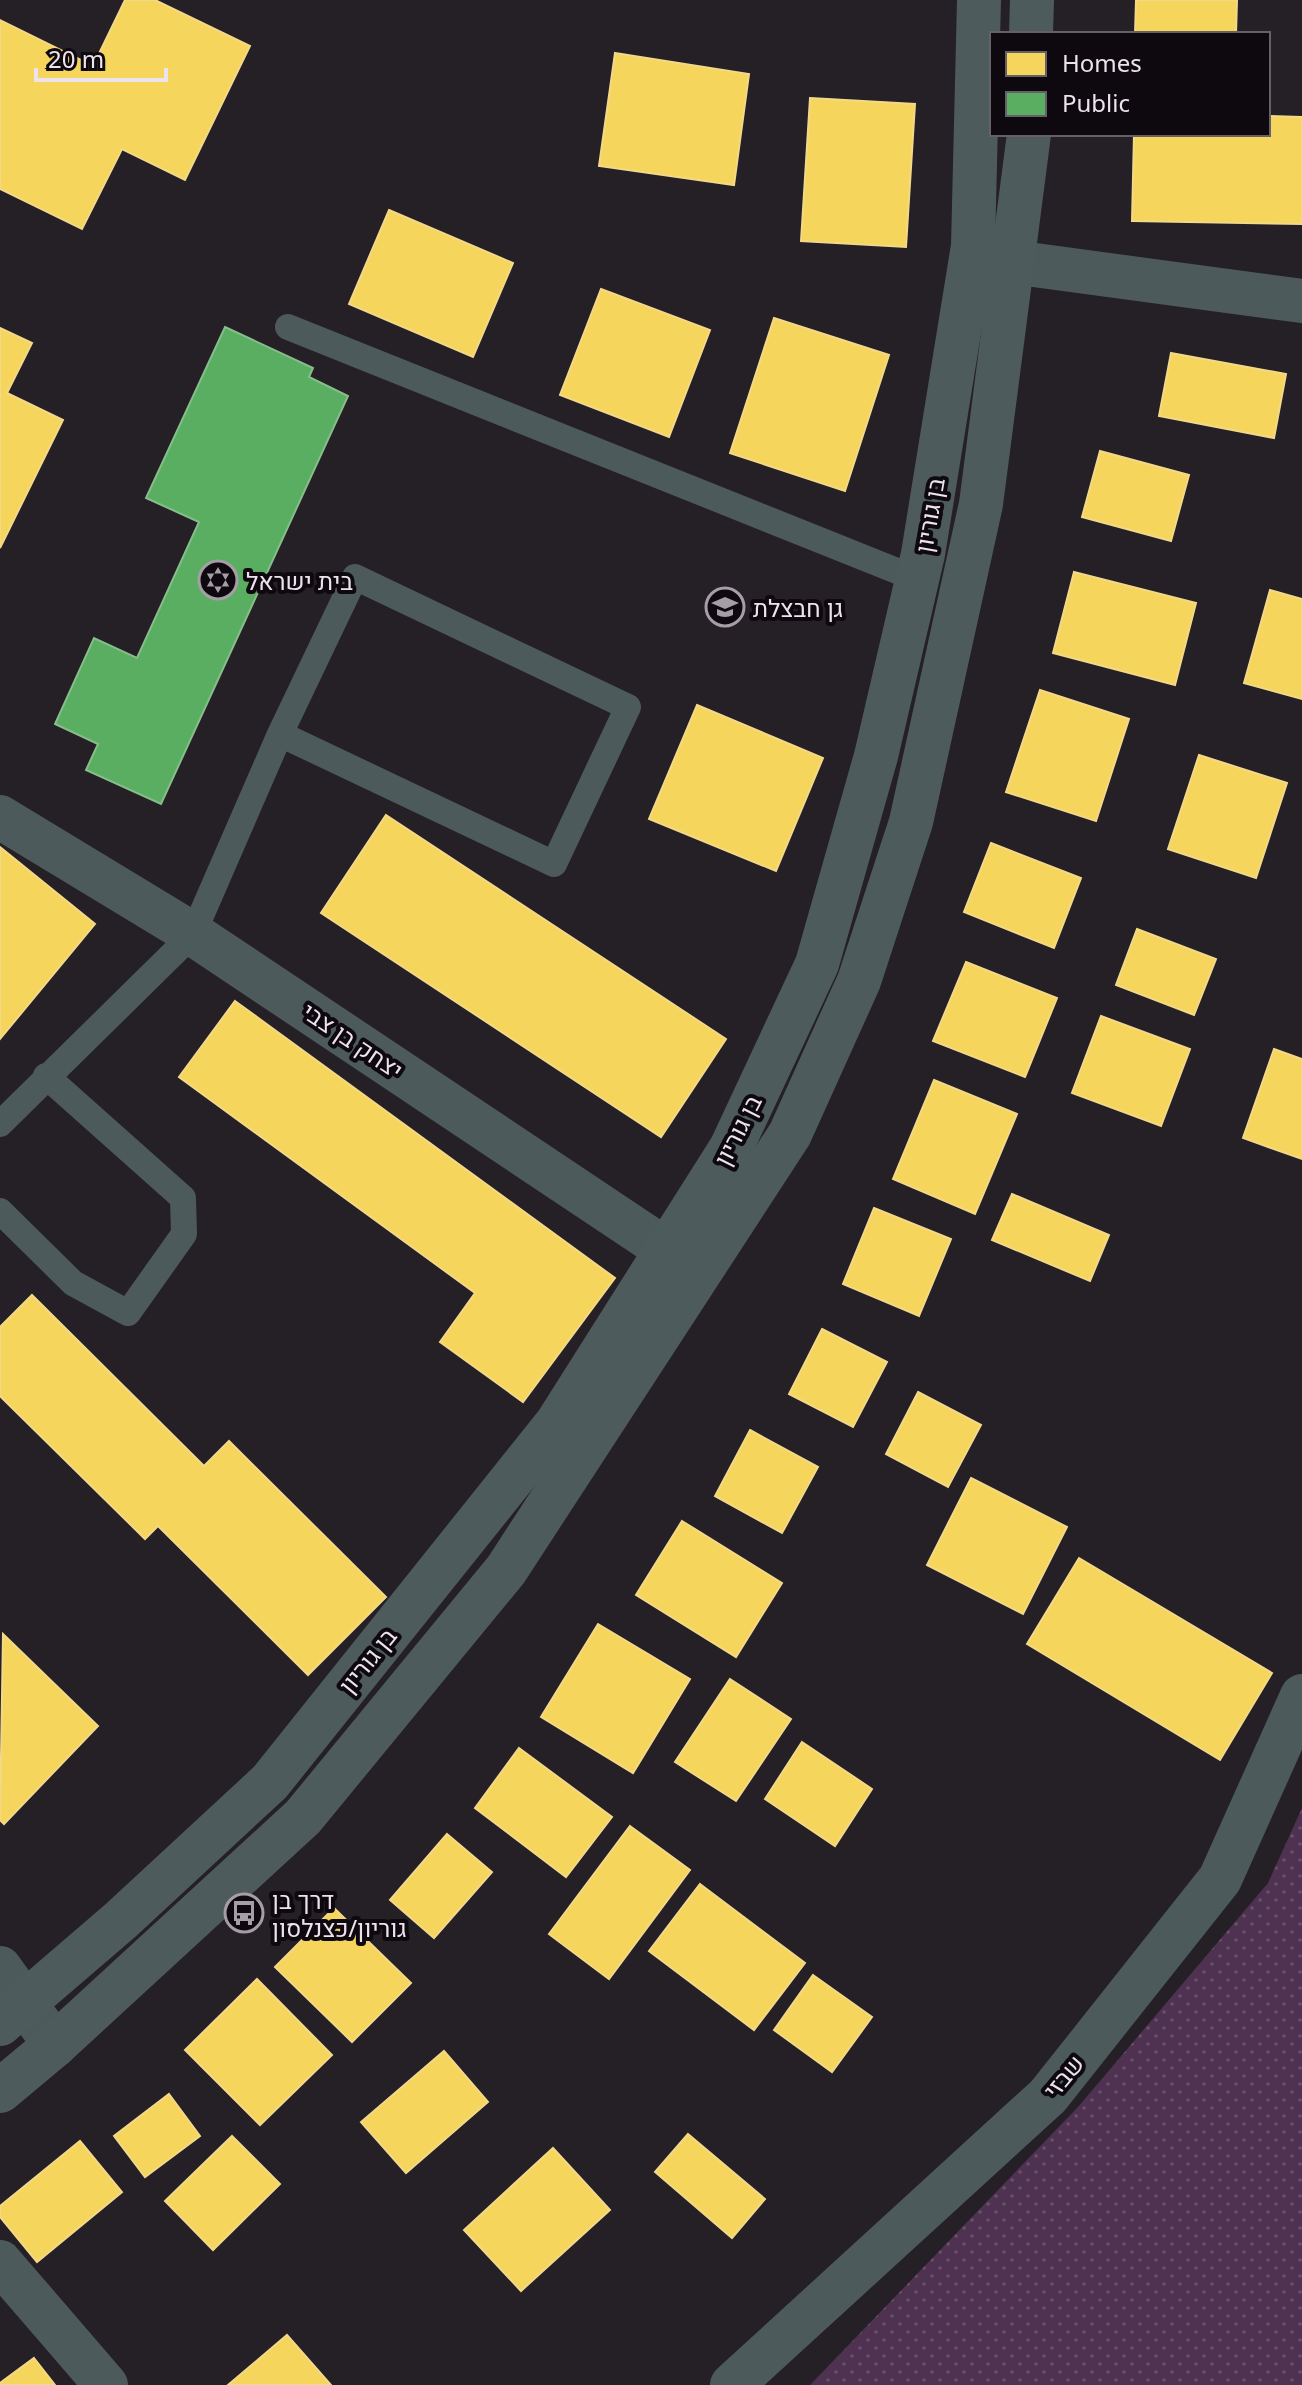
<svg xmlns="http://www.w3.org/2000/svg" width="1302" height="2385" viewBox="0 0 1302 2385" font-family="'Noto Sans',Heebo,sans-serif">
  <defs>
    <pattern id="grass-dots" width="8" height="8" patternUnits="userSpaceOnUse" patternTransform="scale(2)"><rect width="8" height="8" fill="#4f3152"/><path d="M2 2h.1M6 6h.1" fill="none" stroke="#684f6b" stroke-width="1.8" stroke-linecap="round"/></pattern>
  </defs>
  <rect width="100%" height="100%" fill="#251f26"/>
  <!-- grass -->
  <path fill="url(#grass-dots)" d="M 1302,1808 L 1302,2385 L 810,2385 L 1078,2107 L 1268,1883 Z"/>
  <!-- homes -->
  <g fill="#f6d55c" stroke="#f3d987" stroke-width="2">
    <path d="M 125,0 L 155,0 L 250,46 L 185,180 L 122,149 L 82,229 L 0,189 L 0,20 L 93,66 Z"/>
    <path d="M 1136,0 L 1237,0 L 1236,34 L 1135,34 Z"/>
    <path d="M 615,53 L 749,74 L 734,185 L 599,166 Z"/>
    <path d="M 810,98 L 915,104 L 906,247 L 801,241 Z"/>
    <path d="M 1268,116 L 1302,117 L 1302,224 L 1132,221 L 1134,134 L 1268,134 Z"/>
    <path d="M 389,210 L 513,263 L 473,357 L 349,304 Z"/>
    <path d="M 601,289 L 710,330 L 669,437 L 560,395 Z"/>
    <path d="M 774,318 L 889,355 L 845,491 L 730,453 Z"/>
    <path d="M 0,328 L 32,343 L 7,393 L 63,420 L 0,548 Z"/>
    <path d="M 1171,353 L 1286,374 L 1274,438 L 1159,416 Z"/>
    <path d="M 1100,451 L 1189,475 L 1171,541 L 1082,517 Z"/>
    <path d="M 1074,572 L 1196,603 L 1175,685 L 1053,653 Z"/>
    <path d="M 1270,590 L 1302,599 L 1302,699 L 1244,683 Z"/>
    <path d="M 1040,690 L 1129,719 L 1096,821 L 1006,792 Z"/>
    <path d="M 697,705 L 823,758 L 776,871 L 649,819 Z"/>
    <path d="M 1199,755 L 1287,783 L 1256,878 L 1168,849 Z"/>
    <path d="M 386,815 L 726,1039 L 661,1137 L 321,913 Z"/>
    <path d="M 991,843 L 1081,878 L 1054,948 L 964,912 Z"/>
    <path d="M 0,847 L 95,924 L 0,1039 Z"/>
    <path d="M 1137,929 L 1216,959 L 1194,1015 L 1116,985 Z"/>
    <path d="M 966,962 L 1057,998 L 1025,1077 L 933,1041 Z"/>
    <path d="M 235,1001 L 615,1278 L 523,1402 L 440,1342 L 475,1293 L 179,1077 Z"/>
    <path d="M 1101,1016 L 1190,1049 L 1161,1126 L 1072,1093 Z"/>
    <path d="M 1274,1049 L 1302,1059 L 1302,1159 L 1243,1138 Z"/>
    <path d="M 934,1080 L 1017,1114 L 975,1214 L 893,1179 Z"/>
    <path d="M 1012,1194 L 1109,1235 L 1090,1281 L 992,1240 Z"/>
    <path d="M 874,1208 L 951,1239 L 919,1316 L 843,1284 Z"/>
    <path d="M 32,1295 L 204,1466 L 229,1441 L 386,1597 L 308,1675 L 158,1526 L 145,1539 L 0,1396 L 0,1327 Z"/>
    <path d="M 822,1329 L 887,1362 L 853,1427 L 789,1394 Z"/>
    <path d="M 918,1392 L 981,1425 L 948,1487 L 886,1454 Z"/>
    <path d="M 750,1430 L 818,1467 L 782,1533 L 715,1496 Z"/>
    <path d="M 971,1478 L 1067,1527 L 1023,1614 L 927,1565 Z"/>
    <path d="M 682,1521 L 782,1583 L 736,1657 L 636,1595 Z"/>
    <path d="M 1079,1558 L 1272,1673 L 1220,1760 L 1027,1644 Z"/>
    <path d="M 598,1624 L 690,1679 L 633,1773 L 541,1717 Z"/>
    <path d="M 3,1634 L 98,1726 L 4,1824 L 0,1820 Z"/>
    <path d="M 730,1679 L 791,1719 L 736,1801 L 675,1762 Z"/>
    <path d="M 802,1742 L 872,1789 L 835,1846 L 765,1799 Z"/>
    <path d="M 519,1748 L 612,1817 L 566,1877 L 475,1808 Z"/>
    <path d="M 630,1826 L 690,1870 L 609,1979 L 549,1934 Z"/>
    <path d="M 447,1834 L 492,1872 L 434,1938 L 390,1900 Z"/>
    <path d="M 700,1884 L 805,1963 L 754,2030 L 649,1951 Z"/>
    <path d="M 334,1908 L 411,1983 L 352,2042 L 275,1967 Z"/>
    <path d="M 813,1975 L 872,2017 L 832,2072 L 774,2030 Z"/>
    <path d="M 257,1979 L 332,2055 L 260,2125 L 185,2050 Z"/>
    <path d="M 444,2051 L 488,2102 L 406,2173 L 361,2122 Z"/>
    <path d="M 169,2094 L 200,2136 L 145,2177 L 114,2136 Z"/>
    <path d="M 688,2134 L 765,2199 L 732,2238 L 655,2172 Z"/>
    <path d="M 232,2136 L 280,2184 L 213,2250 L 165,2201 Z"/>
    <path d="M 80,2141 L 122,2192 L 37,2262 L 0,2217 L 0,2206 Z"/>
    <path d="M 553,2148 L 610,2210 L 521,2291 L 464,2230 Z"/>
    <path d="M 287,2335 L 331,2385 L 228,2385 Z"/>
    <path d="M 34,2358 L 55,2385 L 0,2385 L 0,2383 Z"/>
  </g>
  <!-- public -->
  <path fill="#5aae61" stroke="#86be8b" stroke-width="2" d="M 225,327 L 313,368 L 309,377 L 348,396 L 161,804 L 86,770 L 98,744 L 55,724 L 94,638 L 137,658 L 199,522 L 146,498 Z"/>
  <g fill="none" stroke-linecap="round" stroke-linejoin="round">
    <!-- lane -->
    <g stroke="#4c5a5b" stroke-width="26">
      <path d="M 288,327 L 917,579"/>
      <path d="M 0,1124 L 193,934 L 280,734 L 355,577 L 628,707 L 554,864 L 280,734"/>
      <path d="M 0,1211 L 73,1283 L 128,1313 L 184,1234 L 183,1198 L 46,1076"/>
    </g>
    <!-- street -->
    <g stroke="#4c5a5b" stroke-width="44">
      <path d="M 975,257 L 1302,301"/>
      <path d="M 0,817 L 193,934 L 698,1271"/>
      <path d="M 0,1968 L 55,2045"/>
      <path d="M 0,2262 L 106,2385"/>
      <path d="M 732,2385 L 1048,2096 L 1220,1879 L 1302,1696"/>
    </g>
    <!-- secondary -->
    <g stroke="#4e5b5d" stroke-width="44">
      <path d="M 1031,34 L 1032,0"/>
      <path d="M 0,2024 L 121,1920 L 270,1782 L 557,1423 L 731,1148 L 817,964 L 876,756 L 923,554 L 973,246 L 979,0"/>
      <path d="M 0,2091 L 55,2045 L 303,1817 L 506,1570 L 790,1134 L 859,981 L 911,822 L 981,504 L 1029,134"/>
    </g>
  </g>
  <!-- icons -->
  <defs>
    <g id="synagogue-ring" transform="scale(2)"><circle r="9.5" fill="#0e090e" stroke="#a69ea7" stroke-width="1.5"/><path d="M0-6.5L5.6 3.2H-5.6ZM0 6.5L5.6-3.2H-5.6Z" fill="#a69ea7"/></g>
    <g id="school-ring" transform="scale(2)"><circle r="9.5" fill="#0e090e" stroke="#a69ea7" stroke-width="1.5"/><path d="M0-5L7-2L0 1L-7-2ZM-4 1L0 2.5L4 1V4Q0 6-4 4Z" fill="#a69ea7"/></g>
    <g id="bus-ring" transform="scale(2)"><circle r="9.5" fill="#0e090e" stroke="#a69ea7" stroke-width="1.5"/><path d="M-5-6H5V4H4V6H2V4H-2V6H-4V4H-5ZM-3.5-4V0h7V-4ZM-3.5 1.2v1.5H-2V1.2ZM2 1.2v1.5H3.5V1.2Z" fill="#a69ea7"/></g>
  </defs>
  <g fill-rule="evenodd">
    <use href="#synagogue-ring" x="218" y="580"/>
    <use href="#school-ring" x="725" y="607"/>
    <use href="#bus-ring" x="244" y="1913"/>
  </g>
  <g text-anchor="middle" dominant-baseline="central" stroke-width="8" stroke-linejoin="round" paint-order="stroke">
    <!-- street labels -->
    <g font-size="24" fill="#ece3ec" stroke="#0e090e">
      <text transform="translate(929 515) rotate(-80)">בן גוריון</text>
      <text transform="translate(353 1040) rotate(34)">יצחק בן צבי</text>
      <text transform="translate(737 1130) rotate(-63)">בן גוריון</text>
      <text transform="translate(367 1660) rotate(-51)">בן גוריון</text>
      <text transform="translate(1063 2076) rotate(-50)">שבזי</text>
    </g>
    <!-- poi labels -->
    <g font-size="24" fill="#ece3ec" stroke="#0e090e" text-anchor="start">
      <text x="246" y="580">בית ישראל</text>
      <text x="753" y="607">גן חבצלת</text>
      <text x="272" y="1899">דרך בן<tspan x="272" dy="28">גוריון/כצנלסון</tspan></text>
    </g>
  </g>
  <!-- legend -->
  <rect x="990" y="32" width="280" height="104" fill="#0e090e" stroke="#676067" stroke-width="2"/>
  <rect x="1006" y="52" width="40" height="24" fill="#f6d55c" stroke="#676067" stroke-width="2"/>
  <text x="1062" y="72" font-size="24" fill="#ece3ec">Homes</text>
  <rect x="1006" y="92" width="40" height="24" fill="#5aae61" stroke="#676067" stroke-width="2"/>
  <text x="1062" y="112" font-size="24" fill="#ece3ec">Public</text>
  <!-- scale -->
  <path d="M36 68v12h130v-12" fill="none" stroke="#ece3ec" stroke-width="4"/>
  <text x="48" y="68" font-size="24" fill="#ece3ec" stroke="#0e090e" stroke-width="6" paint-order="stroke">20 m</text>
</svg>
